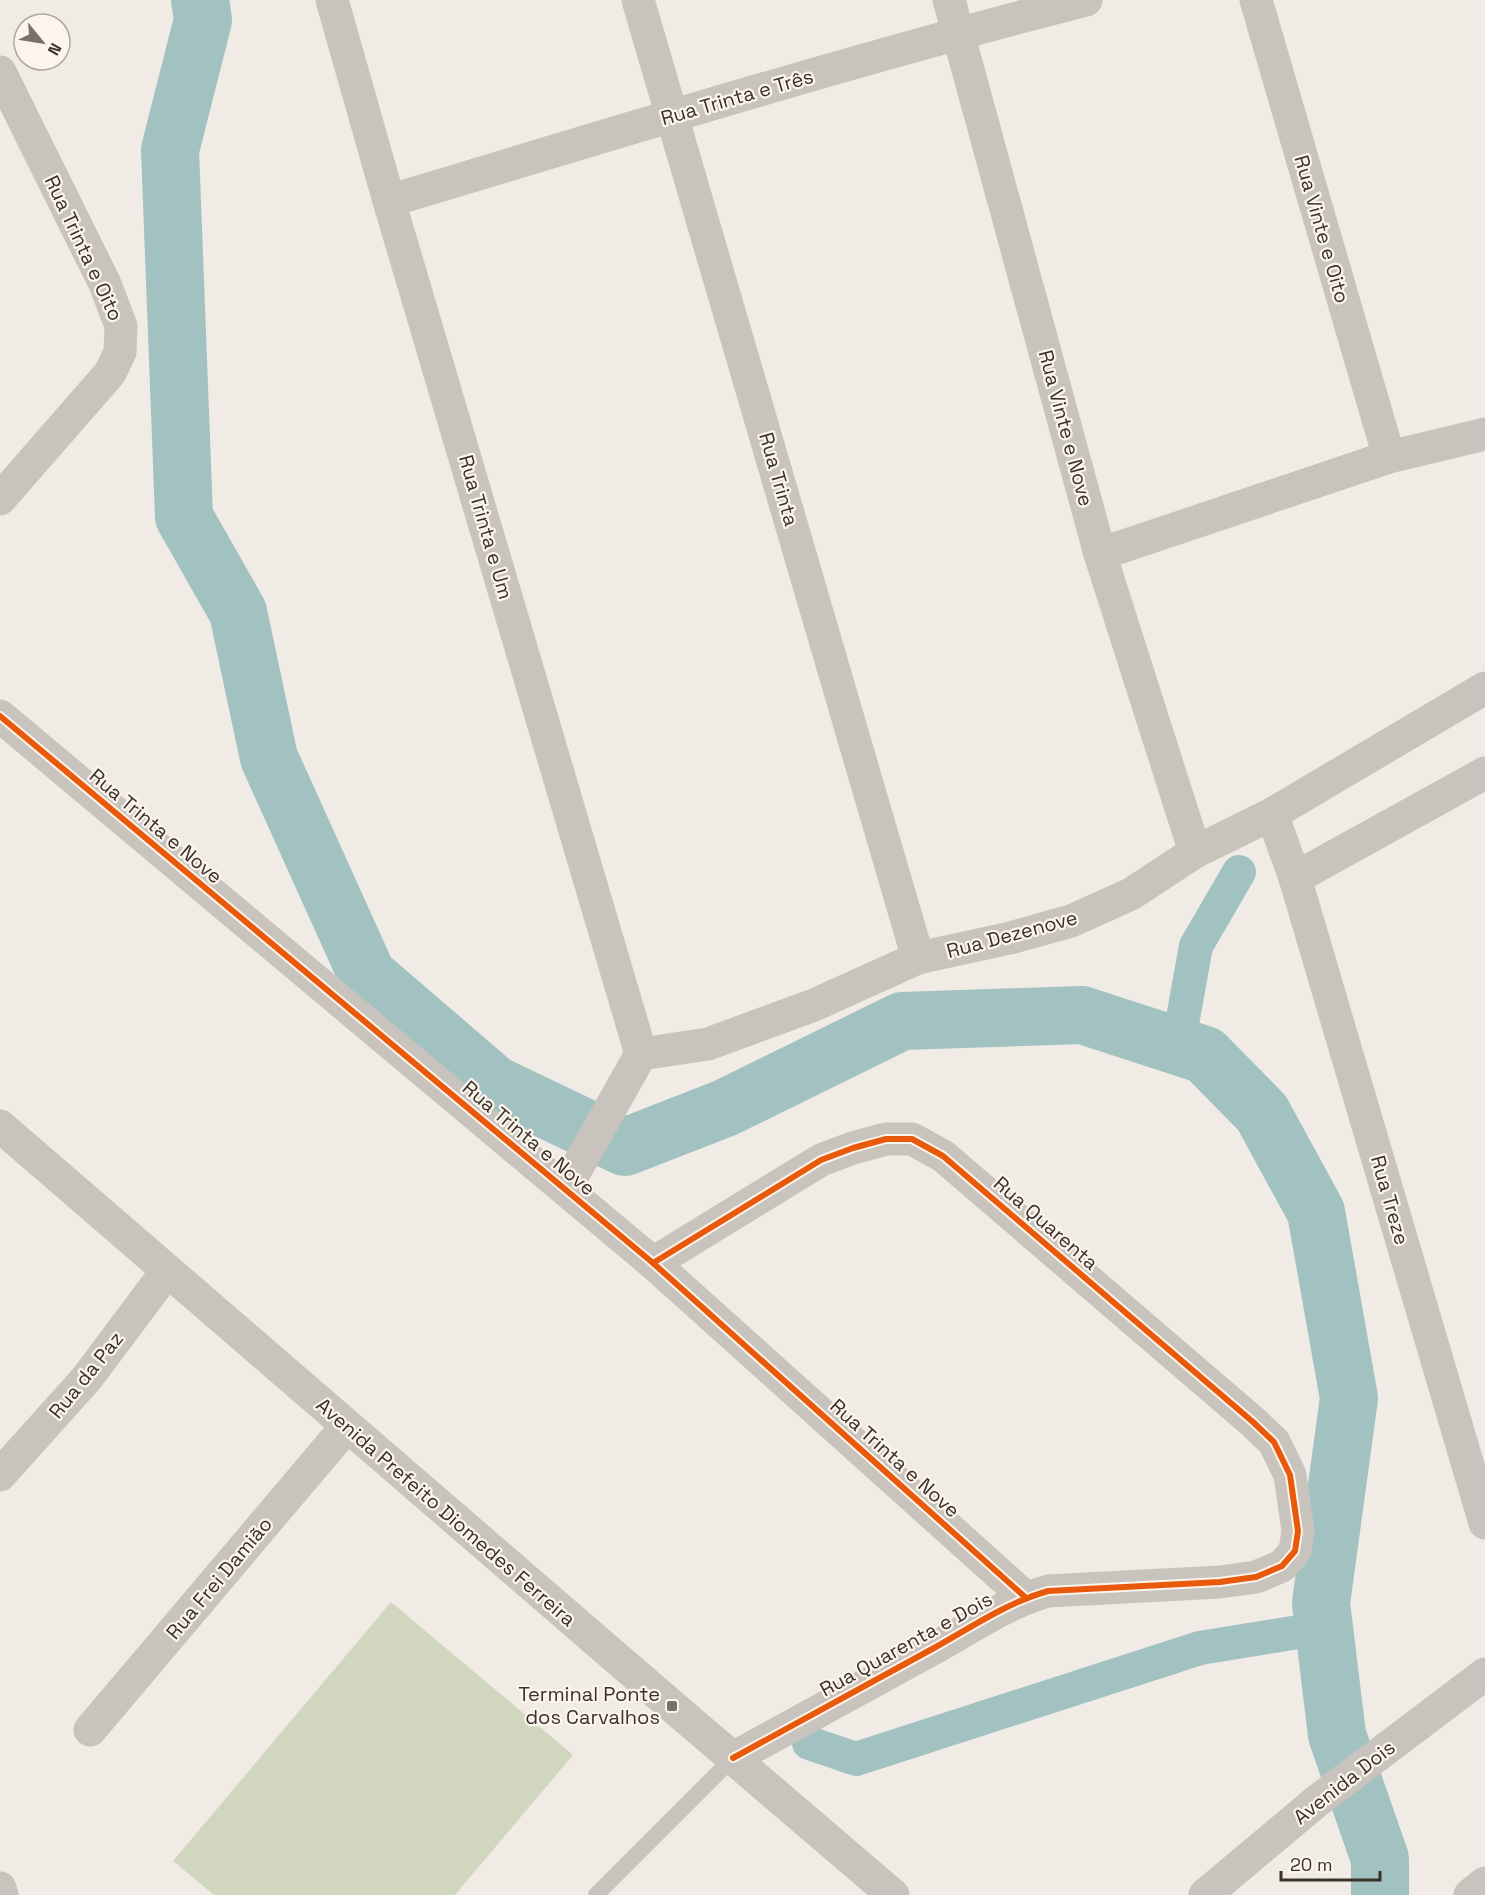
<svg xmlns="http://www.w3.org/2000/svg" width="1485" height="1895" viewBox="0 0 1485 1895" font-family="'Space Grotesk',sans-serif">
  <rect width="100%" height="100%" fill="#f0ebe5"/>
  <!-- park -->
  <path fill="#d1d6bf" d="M 391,1602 L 573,1755 L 455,1895 L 214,1895 L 173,1861 Z"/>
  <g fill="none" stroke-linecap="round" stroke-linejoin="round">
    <!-- canal -->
    <g stroke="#a1c2c1" stroke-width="34">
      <path d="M 1178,1046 L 1196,946 L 1239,872"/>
      <path d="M 809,1743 L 856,1759 L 1200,1648 L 1323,1628"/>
    </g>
    <!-- river -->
    <path stroke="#a1c2c1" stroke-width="58" d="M 200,0 L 203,20 L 170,150 L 184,517 L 238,612 L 269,758 L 367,975 L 495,1085 L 625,1147 L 725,1108 L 902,1021 L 1082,1015 L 1205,1055 L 1262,1113 L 1316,1212 L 1349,1398 L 1321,1603 L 1337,1735 L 1380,1859 L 1380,1895"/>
    <!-- service -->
    <path stroke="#c9c3be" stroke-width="16" d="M 596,1895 L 733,1758"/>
    <!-- minor -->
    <g stroke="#c9c3be" stroke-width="33">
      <path d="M 332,0 L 389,201 L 641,1054"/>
      <path d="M 638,0 L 918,958"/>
      <path d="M 949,0 L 1100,554 L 1195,852"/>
      <path d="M 1256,0 L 1389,457"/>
      <path d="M 0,72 L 105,284 L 121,326 L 120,352 L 110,373 L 0,499"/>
      <path d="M 389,201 C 621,131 852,60 1086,0"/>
      <path d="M 1100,554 L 1389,457 L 1485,434"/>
      <path d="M 0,716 L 653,1263 L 1025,1597"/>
      <path d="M 1272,814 L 1295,878 L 1485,773"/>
      <path d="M 1295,878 L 1485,1523"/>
      <path d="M 641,1054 L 708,1044 L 814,1005 L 918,958 L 1010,938 L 1071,921 L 1131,894 L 1195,852 L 1272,814 L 1485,688"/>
      <path d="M 565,1189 L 641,1054"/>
      <path d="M 653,1263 L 821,1160 L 853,1148 L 886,1139 L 912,1139 L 943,1156 L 1253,1422 L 1274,1442 L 1290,1475 L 1298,1531 L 1295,1551 L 1282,1566 L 1256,1577 L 1220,1582 L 1048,1591 C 1006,1603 972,1627 934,1648 C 867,1685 800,1722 733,1758"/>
      <path d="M 0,1475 L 87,1378 L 167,1271"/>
      <path d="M 90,1730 L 347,1426"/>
      <path d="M 0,1888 L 2,1895"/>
      <path d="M 1205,1895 L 1317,1801 L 1485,1674"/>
      <path d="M 1470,1895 L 1485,1883"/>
    </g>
    <!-- tertiary -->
    <path stroke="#c9c3be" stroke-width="33" d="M 0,1126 L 672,1706 L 893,1895"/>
    <!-- cycleway casing -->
    <g stroke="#fbf5ee" stroke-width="10">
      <g id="cycleway">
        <path d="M 0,716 L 653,1263 L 1025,1597"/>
        <path d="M 653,1263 L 821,1160 L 853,1148 L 886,1139 L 912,1139 L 943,1156 L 1253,1422 L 1274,1442 L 1290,1475 L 1298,1531 L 1295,1551 L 1282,1566 L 1256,1577 L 1220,1582 L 1048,1591 C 1006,1603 972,1627 934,1648 C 867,1685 800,1722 733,1758"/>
      </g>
    </g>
    <!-- cycleway -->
    <use href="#cycleway" stroke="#e8590c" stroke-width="6"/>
  </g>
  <!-- markers -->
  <rect fill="#7a716c" stroke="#fbf5ee" stroke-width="2" x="666" y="1700" width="12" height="12" rx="3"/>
  <g text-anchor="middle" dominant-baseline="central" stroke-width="4.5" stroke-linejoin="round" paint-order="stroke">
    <!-- street labels -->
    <g font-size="20" fill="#3b302b" stroke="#fbf5ee">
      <text transform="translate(737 97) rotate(-16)">Rua Trinta e Três</text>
      <text transform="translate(1322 229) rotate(74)">Rua Vinte e Oito</text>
      <text transform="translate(84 248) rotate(65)">Rua Trinta e Oito</text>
      <text transform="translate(1066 428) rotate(75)">Rua Vinte e Nove</text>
      <text transform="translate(779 479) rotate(74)">Rua Trinta</text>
      <text transform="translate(486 527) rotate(74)">Rua Trinta e Um</text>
      <text transform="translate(156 826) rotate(40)">Rua Trinta e Nove</text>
      <text transform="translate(1012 934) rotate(-15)">Rua Dezenove</text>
      <text transform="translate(529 1138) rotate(40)">Rua Trinta e Nove</text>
      <text transform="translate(1390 1200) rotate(74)">Rua Treze</text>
      <text transform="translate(1046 1223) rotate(41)">Rua Quarenta</text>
      <text transform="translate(86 1375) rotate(-51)">Rua da Paz</text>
      <text transform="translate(895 1458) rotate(42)">Rua Trinta e Nove</text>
      <text transform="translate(446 1512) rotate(41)">Avenida Prefeito Diomedes Ferreira</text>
      <text transform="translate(219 1578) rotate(-50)">Rua Frei Damião</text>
      <text transform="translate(906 1644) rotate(-29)">Rua Quarenta e Dois</text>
      <text transform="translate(1344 1782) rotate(-38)">Avenida Dois</text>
    </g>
    <!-- poi labels -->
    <g font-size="20" fill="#3b302b" stroke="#fbf5ee" text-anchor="end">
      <text x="660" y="1694">Terminal Ponte<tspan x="660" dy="23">dos Carvalhos</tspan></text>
    </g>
  </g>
  <!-- north arrow -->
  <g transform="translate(42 42) rotate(120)"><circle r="28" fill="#fbf5ee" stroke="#aea6a0" stroke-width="1.5"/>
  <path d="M0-4.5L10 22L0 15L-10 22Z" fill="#7a716c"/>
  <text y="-9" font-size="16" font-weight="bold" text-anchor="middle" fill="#3b302b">N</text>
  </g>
  <!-- scale -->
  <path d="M1281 1871v9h99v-9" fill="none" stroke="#3b302b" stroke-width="3"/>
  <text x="1290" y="1871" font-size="18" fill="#3b302b" stroke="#fbf5ee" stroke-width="4.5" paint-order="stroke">20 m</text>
</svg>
